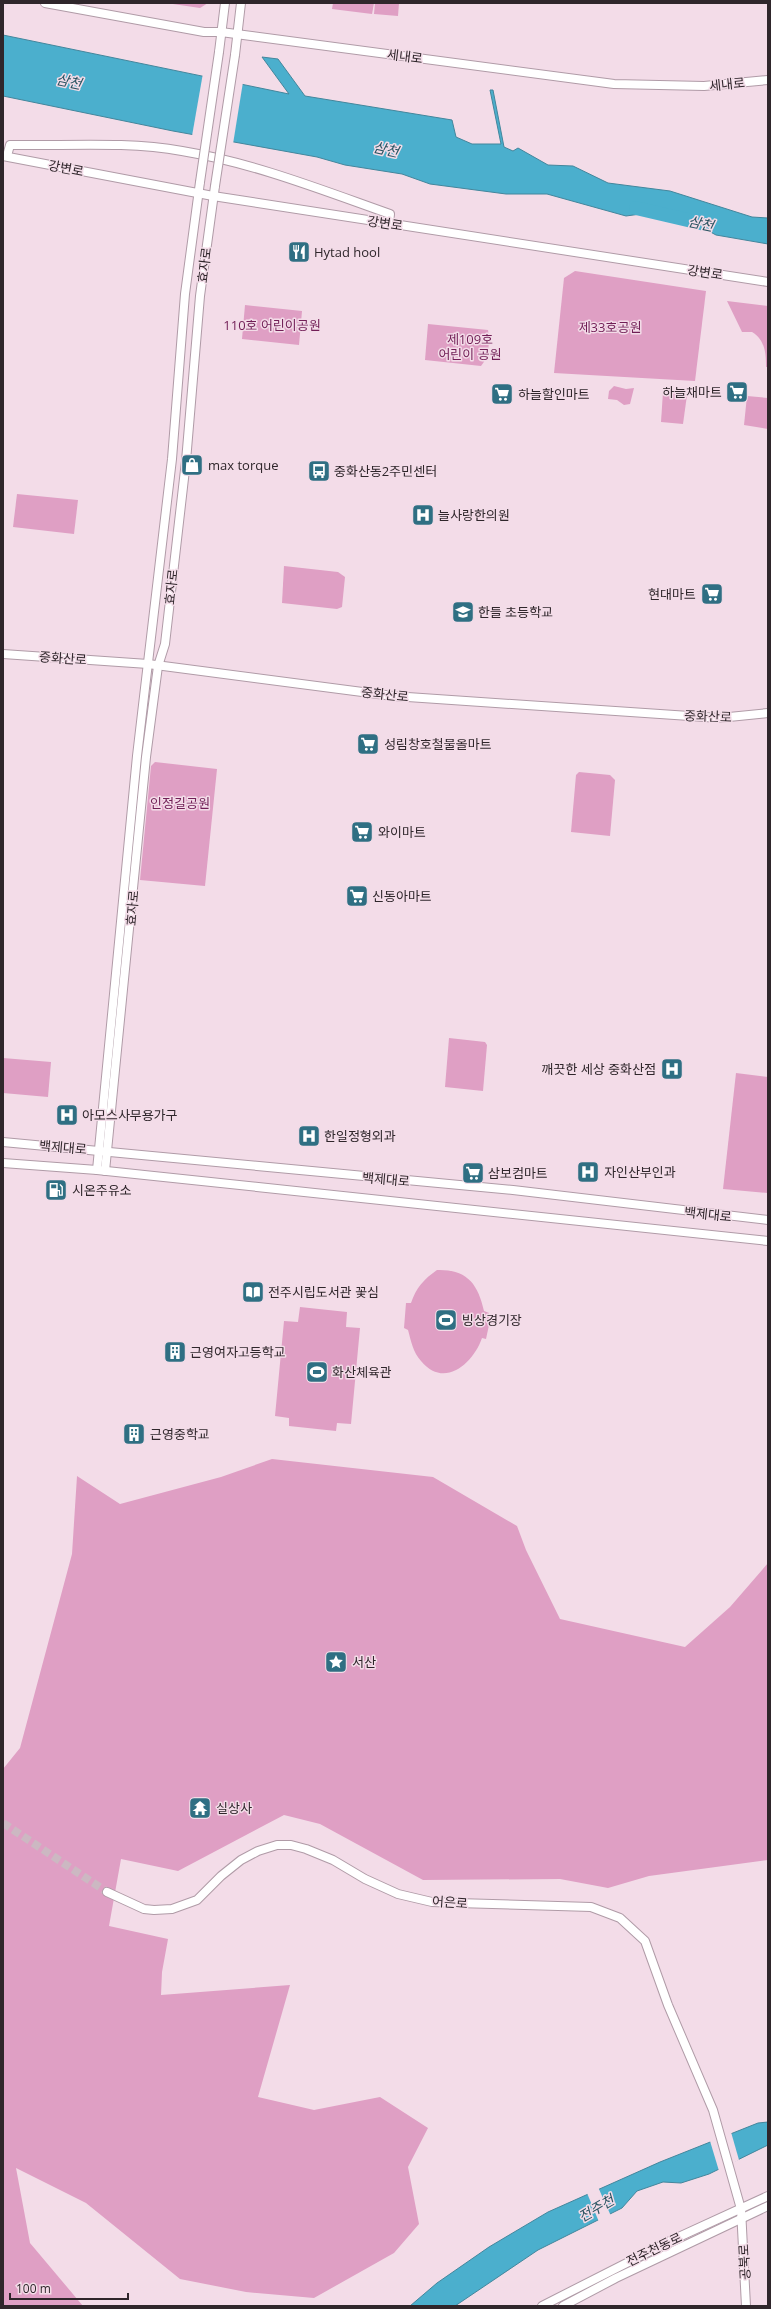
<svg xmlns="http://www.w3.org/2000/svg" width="771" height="2309" viewBox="0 0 771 2309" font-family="'Open Sans','Noto Sans KR',sans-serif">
  <rect width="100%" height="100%" fill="#f3dce8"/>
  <!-- green -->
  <g fill="#df9fc4">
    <path d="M 166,3 L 208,3 L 200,8 Z"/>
    <path d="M 333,3 L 374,3 L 372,14 L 332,9 Z"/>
    <path d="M 375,3 L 399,3 L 398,16 L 374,14 Z"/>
    <path d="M 575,271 L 706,291 L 695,381 L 554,373 L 564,278 Z"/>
    <path d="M 727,301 L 768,306 L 768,367 L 766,367 C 766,353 765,340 752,332 L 742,332 Z"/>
    <path d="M 245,305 L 302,311 L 299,345 L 242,339 Z"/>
    <path d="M 428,324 L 488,330 C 490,342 489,357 481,366 L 425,360 Z"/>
    <path d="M 614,386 L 626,389 L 634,388 L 630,404 L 624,405 L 617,400 L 608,399 L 609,391 Z"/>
    <path d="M 663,392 L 687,395 L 683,424 L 661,422 Z"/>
    <path d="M 747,396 L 768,398 L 768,429 L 744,425 Z"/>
    <path d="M 17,494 L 78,500 L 74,534 L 13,527 Z"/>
    <path d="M 284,566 L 338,572 L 345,577 L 342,607 L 337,609 L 282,603 Z"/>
    <path d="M 155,762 L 217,769 L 205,886 L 140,880 L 151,766 Z"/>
    <path d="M 579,772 L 610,775 L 615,780 L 610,836 L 571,832 L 576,775 Z"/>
    <path d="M 449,1038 L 485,1042 L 487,1045 L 483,1091 L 445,1087 Z"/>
    <path d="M 3,1058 L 51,1062 L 48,1097 L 3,1093 Z"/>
    <path d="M 736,1073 L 768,1077 L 768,1193 L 723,1189 Z"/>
    <path d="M 437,1270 C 467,1269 478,1284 484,1311 L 489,1313 L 489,1325 L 486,1339 L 482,1338 C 473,1364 444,1389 421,1361 C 413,1352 411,1341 408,1330 L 404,1328 L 406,1303 L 411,1303 C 416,1288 424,1279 437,1270 Z"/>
    <path d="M 300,1307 L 347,1312 L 346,1327 L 360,1328 L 351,1424 L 337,1423 L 336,1431 L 289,1426 L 289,1418 L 275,1416 L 284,1321 L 298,1322 Z"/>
    <path d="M 272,1459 L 433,1477 L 517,1526 L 526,1550 L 560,1619 L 685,1647 L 730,1607 L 768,1563 L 768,1860 L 649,1876 L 608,1888 L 560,1879 L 423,1880 L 320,1824 L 284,1815 L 178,1871 L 121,1859 L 109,1926 L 168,1939 L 162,1972 L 161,1995 L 290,1985 L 258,2097 L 314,2110 L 380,2097 L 428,2128 L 408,2167 L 419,2224 L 394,2253 L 314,2298 L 246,2292 L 180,2279 L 86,2203 L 16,2168 L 30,2243 L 83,2306 L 3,2306 L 3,1769 L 20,1748 L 72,1554 L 77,1476 L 120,1504 L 221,1477 Z"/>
  </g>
  <!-- water -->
  <g fill="#4bafcd" stroke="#43869c">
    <path d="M 3,35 L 289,94 L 262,57 L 278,59 L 305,96 L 452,120 L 456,137 L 472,144 L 501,144 L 490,90 L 493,90 L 504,147 L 513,151 L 518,148 L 548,165 L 573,166 L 608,183 L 670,191 L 752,217 L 768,218 L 768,244 L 716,235 L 670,210 L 626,216 L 547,194 L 506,194 L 430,184 L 402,174 L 345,165 L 317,157 L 173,131 L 3,96 Z"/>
    <path d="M 768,2122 L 768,2145 L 709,2174 L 681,2183 L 663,2182 L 637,2191 L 622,2208 L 538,2250 L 455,2306 L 410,2306 L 437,2283 L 489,2247 L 548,2212 L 660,2162 L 758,2123 Z"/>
  </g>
  <!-- pier -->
  <g fill="#f3dce8">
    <path d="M 203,73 L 243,82 L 233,144 L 192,136 Z"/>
    <path d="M 731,2132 L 739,2160 L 719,2171 L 710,2141 Z"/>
    <path d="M 598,2187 L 611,2216 L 599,2222 L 587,2193 Z"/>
  </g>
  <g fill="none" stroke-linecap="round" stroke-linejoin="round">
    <!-- river -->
    <path stroke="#4bafcd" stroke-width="14" d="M 636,208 L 709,225"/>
    <!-- tertiary-tunnel -->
    <path stroke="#ccb8c2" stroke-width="8" stroke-dasharray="8 4" stroke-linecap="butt" d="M 3,1823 L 107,1892"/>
    <!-- tertiary casing -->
    <g stroke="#b09ba7" stroke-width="10">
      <g id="tertiary">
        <path d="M 45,3 L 204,32 L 221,32 L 614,84 L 704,86 L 768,80"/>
        <path d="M 219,52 L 225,3"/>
        <path d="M 235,55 L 241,3"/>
        <path d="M 3,156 L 213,196 L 768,282"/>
        <path d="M 7,156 L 10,145 C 67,146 126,141 182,151 C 254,163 322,190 390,214 L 389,224"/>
        <path d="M 3,654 L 148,664 L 393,696 L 719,718 L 768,713"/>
        <path d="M 3,1142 L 513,1190 L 768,1220"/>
        <path d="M 3,1163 L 97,1170 L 768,1241"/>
        <path d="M 97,1170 L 137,756 L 172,459 L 185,294 L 200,182"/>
        <path d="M 105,1171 L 146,757 L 158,666 L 165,644 L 186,461 L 200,296 L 215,186"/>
        <path d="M 107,1892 L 144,1909 L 154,1910 L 172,1909 L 197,1900 L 221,1876 L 241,1860 L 258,1851 L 277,1845 L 291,1845 L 306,1849 L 333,1860 L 365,1879 L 398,1894 L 432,1902 L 457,1903 L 591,1907 L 620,1918 L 645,1941 L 668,2005 L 713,2110 L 741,2209 L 746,2306"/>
        <path d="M 542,2306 L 670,2241 L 768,2196"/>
        <path d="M 563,2306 L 616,2278 L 768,2206"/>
      </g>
    </g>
    <!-- tertiary -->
    <use href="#tertiary" stroke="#fff" stroke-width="8"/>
    <!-- tertiary-bridge casing -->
    <g stroke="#b09ba7" stroke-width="10" stroke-linecap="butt">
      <g id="tertiary-bridge">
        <path d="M 200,182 L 219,52"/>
        <path d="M 215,186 L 235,55"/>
      </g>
    </g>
    <!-- tertiary-bridge -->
    <use href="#tertiary-bridge" stroke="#fff" stroke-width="8"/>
  </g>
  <!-- icons -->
  <defs>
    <g id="restaurant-square" transform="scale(1.15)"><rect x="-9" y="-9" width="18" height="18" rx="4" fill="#2f6f83" stroke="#f3dce8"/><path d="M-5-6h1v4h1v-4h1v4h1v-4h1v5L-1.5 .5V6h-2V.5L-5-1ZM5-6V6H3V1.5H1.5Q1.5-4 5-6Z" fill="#fff"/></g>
    <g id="supermarket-square" transform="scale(1.15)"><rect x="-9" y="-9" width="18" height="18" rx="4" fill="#2f6f83" stroke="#f3dce8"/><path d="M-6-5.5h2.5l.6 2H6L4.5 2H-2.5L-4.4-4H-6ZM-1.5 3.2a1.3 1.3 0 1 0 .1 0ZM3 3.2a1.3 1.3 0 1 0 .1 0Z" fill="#fff"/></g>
    <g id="shop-square" transform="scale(1.15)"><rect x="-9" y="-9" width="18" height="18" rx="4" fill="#2f6f83" stroke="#f3dce8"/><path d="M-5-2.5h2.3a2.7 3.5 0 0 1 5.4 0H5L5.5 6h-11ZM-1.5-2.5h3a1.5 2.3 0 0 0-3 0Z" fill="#fff"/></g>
    <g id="bus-square" transform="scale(1.15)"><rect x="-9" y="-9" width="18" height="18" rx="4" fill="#2f6f83" stroke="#f3dce8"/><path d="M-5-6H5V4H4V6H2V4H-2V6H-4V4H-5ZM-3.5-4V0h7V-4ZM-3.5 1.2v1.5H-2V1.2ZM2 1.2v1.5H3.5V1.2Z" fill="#fff"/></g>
    <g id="hospital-square" transform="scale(1.15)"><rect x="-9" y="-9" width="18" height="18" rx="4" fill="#2f6f83" stroke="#f3dce8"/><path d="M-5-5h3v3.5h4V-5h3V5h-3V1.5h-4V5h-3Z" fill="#fff"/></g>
    <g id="school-square" transform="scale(1.15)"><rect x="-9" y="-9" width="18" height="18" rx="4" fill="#2f6f83" stroke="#f3dce8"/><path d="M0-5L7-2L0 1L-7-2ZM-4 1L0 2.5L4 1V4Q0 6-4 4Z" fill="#fff"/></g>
    <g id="fuel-square" transform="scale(1.15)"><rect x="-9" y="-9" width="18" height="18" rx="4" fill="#2f6f83" stroke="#f3dce8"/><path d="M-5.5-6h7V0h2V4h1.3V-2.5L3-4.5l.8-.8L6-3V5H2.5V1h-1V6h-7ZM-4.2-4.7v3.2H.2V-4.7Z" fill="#fff"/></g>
    <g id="library-square" transform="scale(1.15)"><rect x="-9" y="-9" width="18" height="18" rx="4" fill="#2f6f83" stroke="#f3dce8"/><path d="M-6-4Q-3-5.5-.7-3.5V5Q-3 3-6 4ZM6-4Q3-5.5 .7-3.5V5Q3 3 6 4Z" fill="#fff"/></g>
    <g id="stadium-square" transform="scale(1.15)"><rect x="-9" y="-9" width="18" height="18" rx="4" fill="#2f6f83" stroke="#f3dce8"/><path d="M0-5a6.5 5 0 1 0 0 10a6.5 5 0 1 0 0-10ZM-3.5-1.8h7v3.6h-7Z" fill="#fff"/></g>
    <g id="building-square" transform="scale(1.15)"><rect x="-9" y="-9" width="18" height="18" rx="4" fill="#2f6f83" stroke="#f3dce8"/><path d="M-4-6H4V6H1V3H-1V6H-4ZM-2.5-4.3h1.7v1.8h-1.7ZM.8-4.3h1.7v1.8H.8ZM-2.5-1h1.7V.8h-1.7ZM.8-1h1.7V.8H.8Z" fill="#fff"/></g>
    <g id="sight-square" transform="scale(1.15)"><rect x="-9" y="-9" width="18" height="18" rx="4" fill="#2f6f83" stroke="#f3dce8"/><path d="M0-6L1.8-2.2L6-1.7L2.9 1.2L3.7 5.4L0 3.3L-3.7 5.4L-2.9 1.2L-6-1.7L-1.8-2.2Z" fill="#fff"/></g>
    <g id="temple-square" transform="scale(1.15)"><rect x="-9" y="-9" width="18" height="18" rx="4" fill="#2f6f83" stroke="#f3dce8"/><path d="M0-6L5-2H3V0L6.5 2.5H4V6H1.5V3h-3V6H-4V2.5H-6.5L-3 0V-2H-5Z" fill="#fff"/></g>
  </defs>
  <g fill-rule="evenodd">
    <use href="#restaurant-square" x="299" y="252"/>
    <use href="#supermarket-square" x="737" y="392"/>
    <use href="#supermarket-square" x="502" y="394"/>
    <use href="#shop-square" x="192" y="465"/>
    <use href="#bus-square" x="319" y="471"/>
    <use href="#hospital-square" x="423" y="515"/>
    <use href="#supermarket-square" x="712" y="594"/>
    <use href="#school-square" x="463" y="612"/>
    <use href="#supermarket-square" x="368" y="744"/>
    <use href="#supermarket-square" x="362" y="832"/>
    <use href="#supermarket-square" x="357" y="896"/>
    <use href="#hospital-square" x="672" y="1069"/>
    <use href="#hospital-square" x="67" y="1115"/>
    <use href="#hospital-square" x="309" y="1136"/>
    <use href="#hospital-square" x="588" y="1172"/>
    <use href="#supermarket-square" x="473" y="1173"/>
    <use href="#fuel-square" x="56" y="1190"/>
    <use href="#library-square" x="253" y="1292"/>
    <use href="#stadium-square" x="446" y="1320"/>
    <use href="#building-square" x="175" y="1352"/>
    <use href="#stadium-square" x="317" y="1372"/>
    <use href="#building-square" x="134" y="1434"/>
    <use href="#sight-square" x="336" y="1662"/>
    <use href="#temple-square" x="200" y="1808"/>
  </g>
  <g text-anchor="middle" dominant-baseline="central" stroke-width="3" stroke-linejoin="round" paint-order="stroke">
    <!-- street labels -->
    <g font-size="13" fill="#2f262b" stroke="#f3dce8">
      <text transform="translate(405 56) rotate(7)">세내로</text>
      <text transform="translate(727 84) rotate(-6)">세내로</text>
      <text transform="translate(66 168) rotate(11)">강변로</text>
      <text transform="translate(385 223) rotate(9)">강변로</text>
      <text transform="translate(204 265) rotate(-83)">효자로</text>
      <text transform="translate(705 272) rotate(9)">강변로</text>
      <text transform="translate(171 587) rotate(-84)">효자로</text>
      <text transform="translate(63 658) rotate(4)">중화산로</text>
      <text transform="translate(385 694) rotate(6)">중화산로</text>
      <text transform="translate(708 716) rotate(2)">중화산로</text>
      <text transform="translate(132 908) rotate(-85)">효자로</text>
      <text transform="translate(63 1147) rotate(5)">백제대로</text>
      <text transform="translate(386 1179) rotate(5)">백제대로</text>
      <text transform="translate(708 1214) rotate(6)">백제대로</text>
      <text transform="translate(450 1902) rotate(4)">어은로</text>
      <text transform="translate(654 2249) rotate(-26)">전주천동로</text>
      <text transform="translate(744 2262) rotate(-93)">공북로</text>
    </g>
    <!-- poi labels -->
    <g font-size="13" fill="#2f262b" stroke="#f3dce8" text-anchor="start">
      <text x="314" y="252">Hytad hool</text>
      <text x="722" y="392" text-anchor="end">하늘채마트</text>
      <text x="518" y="394">하늘할인마트</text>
      <text x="208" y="465">max torque</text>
      <text x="334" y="471">중화산동2주민센터</text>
      <text x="438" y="515">늘사랑한의원</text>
      <text x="696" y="594" text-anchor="end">현대마트</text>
      <text x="478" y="612">한들 초등학교</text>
      <text x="384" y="744">성림창호철물올마트</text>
      <text x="378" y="832">와이마트</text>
      <text x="372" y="896">신동아마트</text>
      <text x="656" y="1069" text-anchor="end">깨끗한 세상 중화산점</text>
      <text x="82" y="1115">아모스사무용가구</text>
      <text x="324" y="1136">한일정형외과</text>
      <text x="604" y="1172">자인산부인과</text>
      <text x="488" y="1173">삼보컴마트</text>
      <text x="72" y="1190">시온주유소</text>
      <text x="268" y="1292">전주시립도서관 꽃심</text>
      <text x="462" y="1320">빙상경기장</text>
      <text x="190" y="1352">근영여자고등학교</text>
      <text x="332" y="1372">화산체육관</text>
      <text x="150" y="1434">근영중학교</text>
      <text x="352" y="1662">서산</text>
      <text x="216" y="1808">실상사</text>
    </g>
    <!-- park labels -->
    <g font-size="13" fill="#711e56" stroke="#f3dce8">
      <text x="272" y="325">110호 어린이공원</text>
      <text x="610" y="327">제33호공원</text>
      <text x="470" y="339">제109호<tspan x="470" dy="15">어린이 공원</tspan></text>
      <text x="180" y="803">인정길공원</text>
    </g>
    <!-- water labels -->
    <g font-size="14" font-style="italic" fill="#295361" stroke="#f3dce8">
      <text transform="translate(69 81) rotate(12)">삼천</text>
      <text transform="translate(386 149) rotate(13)">삼천</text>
      <text transform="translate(701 223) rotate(12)">삼천</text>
      <text transform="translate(596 2208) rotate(-30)">전주천</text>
    </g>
  </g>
  <!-- border -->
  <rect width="771" height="2309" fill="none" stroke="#2f262b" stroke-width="8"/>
  <!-- scale -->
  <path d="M10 2293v6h118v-6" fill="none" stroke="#2f262b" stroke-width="2"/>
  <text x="16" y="2293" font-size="12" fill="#2f262b" stroke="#f3dce8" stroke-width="3" paint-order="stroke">100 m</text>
</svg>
